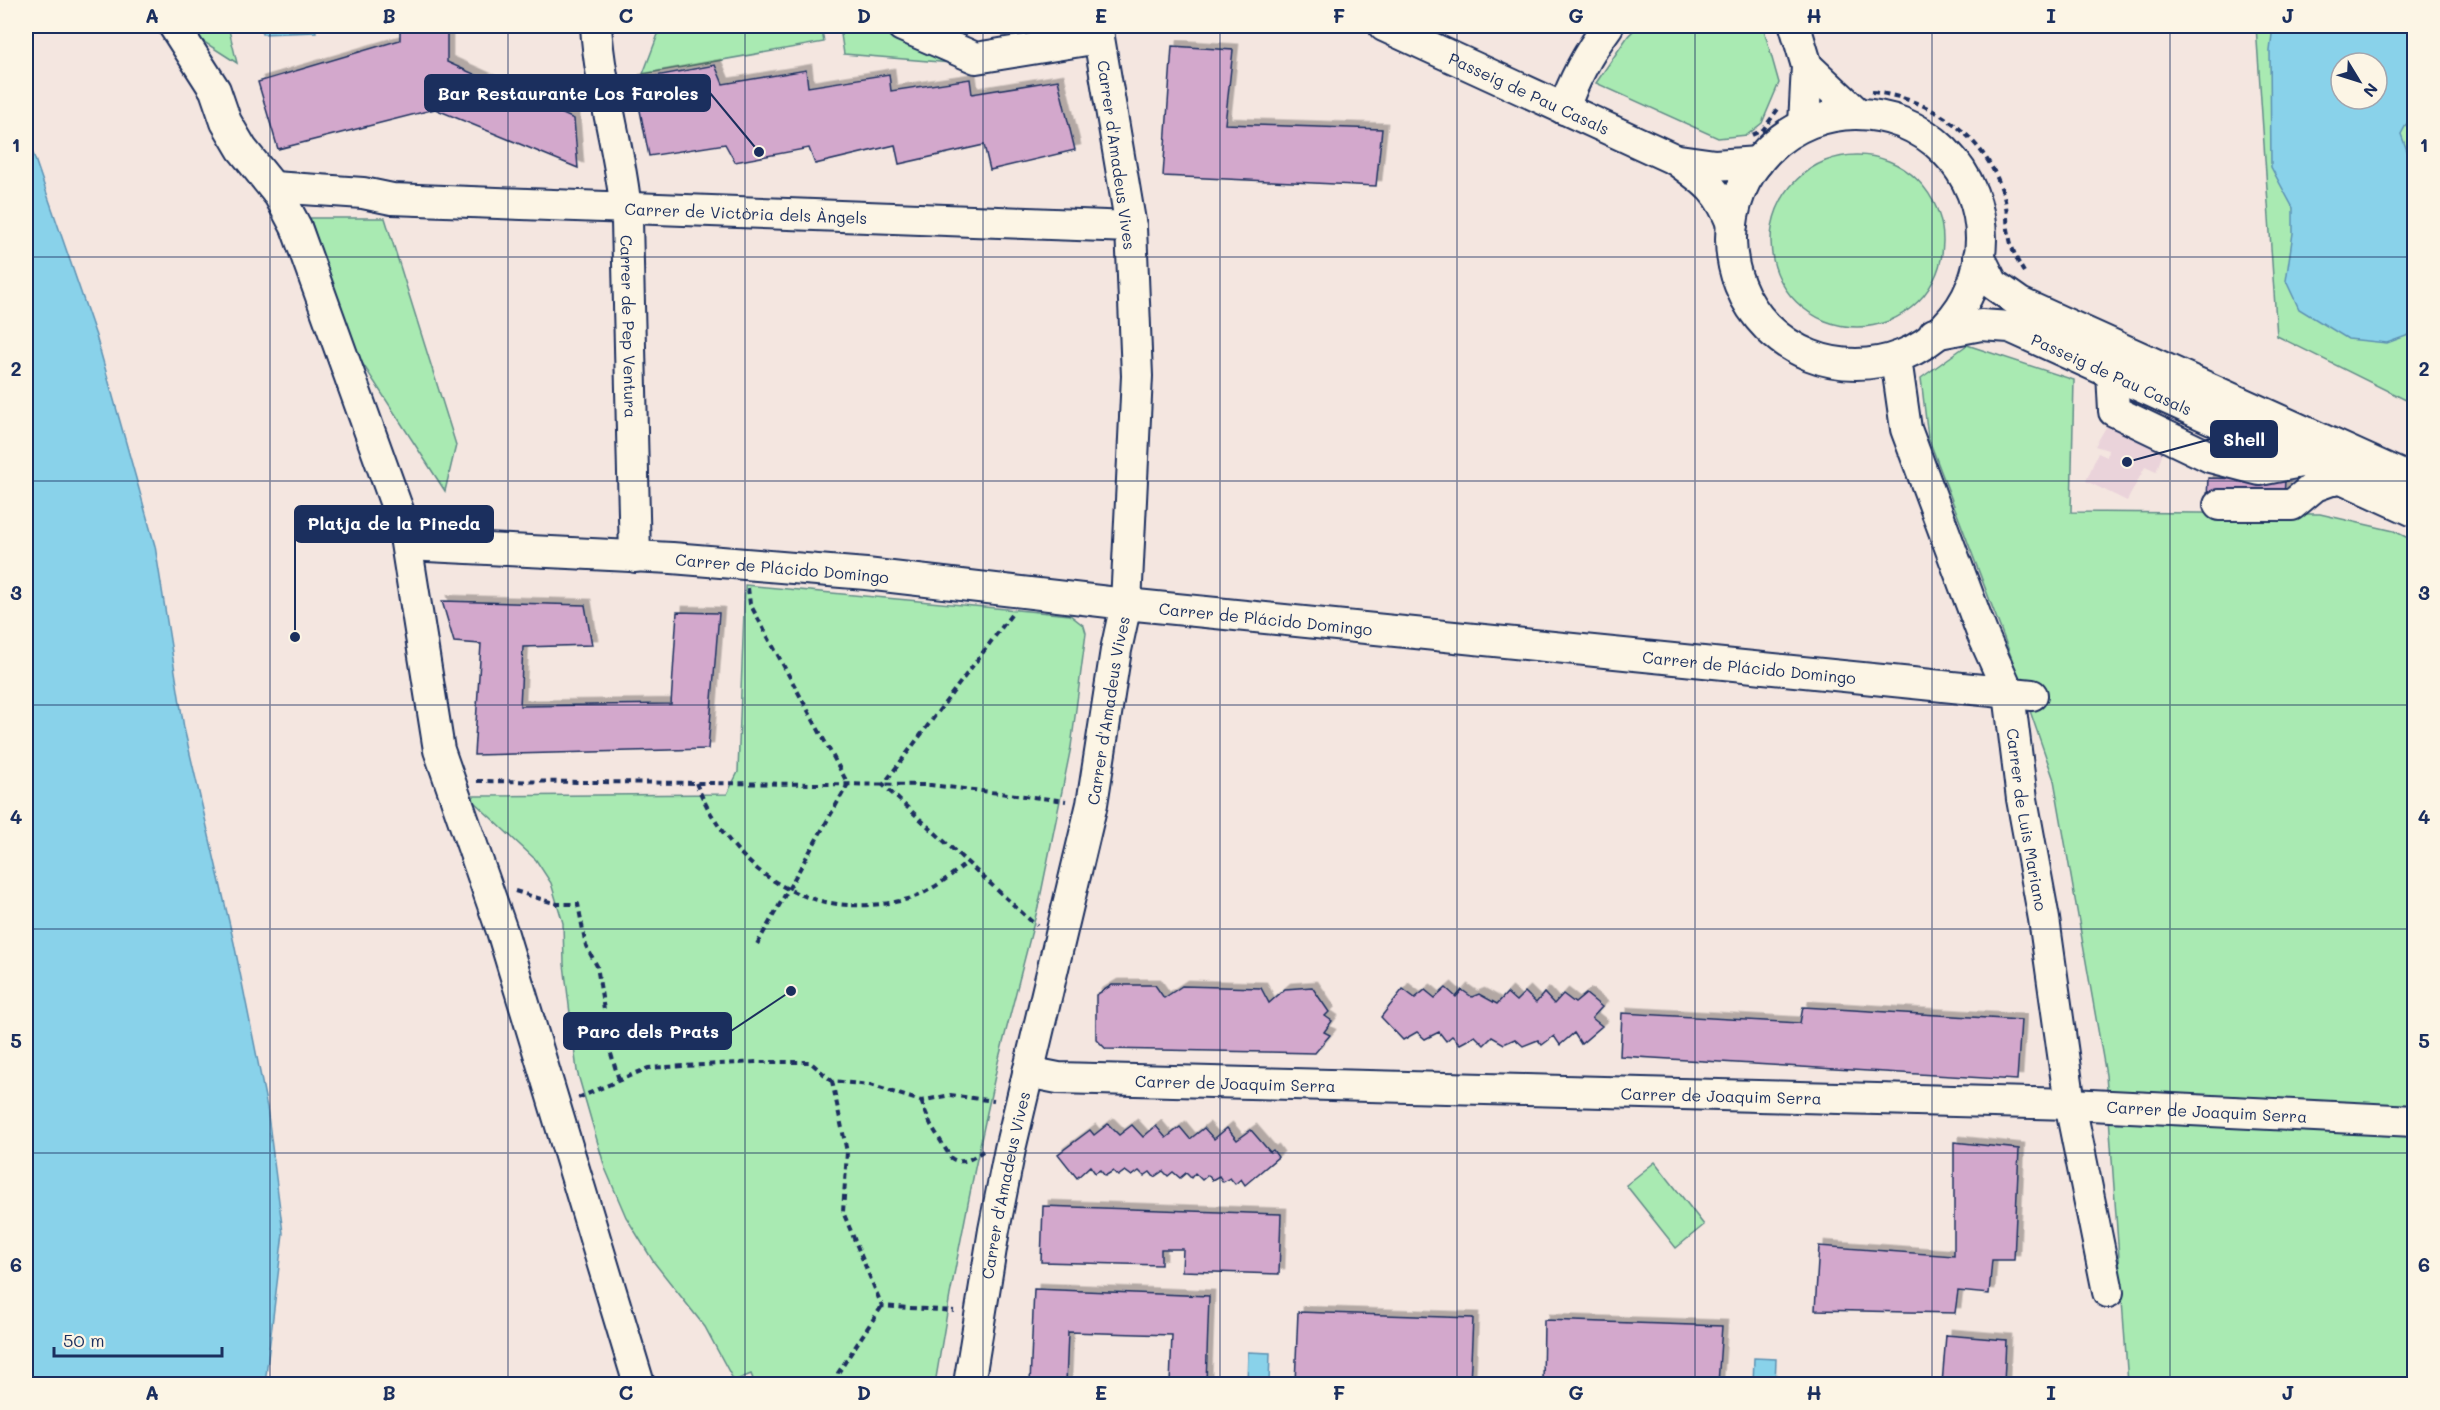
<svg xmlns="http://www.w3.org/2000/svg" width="2440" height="1410" viewBox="0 0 2440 1410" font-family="Mali,sans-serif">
  <defs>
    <filter id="shadow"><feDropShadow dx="5.5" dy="-5.5" stdDeviation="0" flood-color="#0004"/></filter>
  </defs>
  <rect width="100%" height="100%" fill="#f4e6e0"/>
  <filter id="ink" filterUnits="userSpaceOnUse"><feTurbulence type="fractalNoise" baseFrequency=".0167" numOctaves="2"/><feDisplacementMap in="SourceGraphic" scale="12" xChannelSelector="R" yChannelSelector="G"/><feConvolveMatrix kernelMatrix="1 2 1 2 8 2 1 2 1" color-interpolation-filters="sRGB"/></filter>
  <g filter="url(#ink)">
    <!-- built -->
    <path fill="#ead3da" d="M 2113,415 L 2168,439 L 2156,472 L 2145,467 L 2127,501 L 2086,481 L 2098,453 L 2107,457 L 2108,450 L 2095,446 Z"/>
    <!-- green -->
    <g fill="#a9eab2" stroke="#628c88" stroke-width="1.5" fill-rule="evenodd">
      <path d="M 185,26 L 228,26 L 237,63 L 190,33 Z"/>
      <path d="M 673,26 L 728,26 L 743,28 L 744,26 L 877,26 L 976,65 L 844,54 L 840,28 L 822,31 L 824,42 L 643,74 L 660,29 L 672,30 Z"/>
      <path d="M 1638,26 L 1763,26 L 1779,83 L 1762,123 L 1747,135 L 1718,138 L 1596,83 L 1628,36 Z"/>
      <path d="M 2256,26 L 2414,26 L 2414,404 L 2277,336 ZM 2341,63 L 2377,63 L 2377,99 L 2341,99 Z"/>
      <circle cx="1857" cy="241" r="86"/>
      <path d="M 310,218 L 385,218 L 456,445 L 445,491 L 355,352 Z"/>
      <path d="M 1967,345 L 2074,380 L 2071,512 L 2320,514 L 2394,531 L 2414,541 L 2414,1384 L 2128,1384 L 2106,1075 L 2054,780 L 2012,659 L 1928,437 L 1921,378 Z"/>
      <path d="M 745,585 L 1070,615 L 1084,626 L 1086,633 L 1071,747 L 1039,903 L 998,1062 L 975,1168 L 950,1295 L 935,1384 L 755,1384 L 751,1374 L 734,1381 L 705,1327 L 653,1261 L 626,1217 L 605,1168 L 577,1071 L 564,964 L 563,923 L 551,883 L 536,860 L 473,801 L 473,796 L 727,794 L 738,772 Z"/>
      <path d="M 1655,1162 L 1704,1225 L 1676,1248 L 1626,1185 Z"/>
    </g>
    <!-- water -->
    <g fill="#89d2ea" stroke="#5d91b2" stroke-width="1.5" fill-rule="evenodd">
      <path d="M 262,26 L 315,26 L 316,32 L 262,34 Z"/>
      <path d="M 2273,26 L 2414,26 L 2414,110 L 2401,134 L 2414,170 L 2414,321 L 2409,335 L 2387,343 L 2348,339 L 2299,309 L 2286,281 L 2293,233 L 2293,208 L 2271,167 L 2270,51 ZM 2341,63 L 2377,63 L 2377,99 L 2341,99 Z"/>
      <path d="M 26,133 L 96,336 L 155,546 L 184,728 L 234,943 L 267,1107 L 283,1233 L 265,1384 L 26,1384 Z"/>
      <path d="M 1248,1352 L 1270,1353 L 1269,1384 L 1247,1384 Z"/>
      <path d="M 1754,1358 L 1776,1359 L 1775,1384 L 1753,1384 Z"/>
    </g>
    <!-- building -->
    <g fill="#d3a8cc" stroke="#1b2f5e" stroke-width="1.5" filter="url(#shadow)">
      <path d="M 400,26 L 447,26 L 447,62 L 574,119 L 578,168 L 435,109 L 278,149 L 258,82 L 400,40 Z"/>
      <path d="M 1172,46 L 1233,50 L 1225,124 L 1382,129 L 1376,186 L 1163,176 Z"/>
      <path d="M 715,65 L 723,84 L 806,70 L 808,87 L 889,74 L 891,91 L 970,79 L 972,94 L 1058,80 L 1075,150 L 990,170 L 984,145 L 899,164 L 895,145 L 815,164 L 809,148 L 735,162 L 725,144 L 649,156 L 634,80 Z"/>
      <path d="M 2208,478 L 2285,480 L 2284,499 L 2207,498 Z"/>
      <path d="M 442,601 L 585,605 L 592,645 L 523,647 L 520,706 L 671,704 L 677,612 L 719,613 L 708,749 L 474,755 L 481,644 L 454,642 Z"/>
      <path d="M 1112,985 L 1155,985 L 1164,998 L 1182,986 L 1261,988 L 1269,1003 L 1285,989 L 1312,987 L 1329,1012 L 1325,1016 L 1332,1021 L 1324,1032 L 1330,1035 L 1315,1053 L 1106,1049 L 1096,1039 L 1096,995 Z"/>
      <path d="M 1446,988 L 1456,997 L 1462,990 L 1472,997 L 1479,994 L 1497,1004 L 1507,993 L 1516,1001 L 1525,992 L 1536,1003 L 1544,993 L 1554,1004 L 1563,994 L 1575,1003 L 1586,994 L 1602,1007 L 1592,1018 L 1602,1026 L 1581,1044 L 1574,1033 L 1560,1045 L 1554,1036 L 1542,1045 L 1538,1040 L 1523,1046 L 1515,1039 L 1504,1044 L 1492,1037 L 1484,1045 L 1475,1036 L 1460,1044 L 1452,1036 L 1446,1041 L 1439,1032 L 1425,1039 L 1417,1032 L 1403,1040 L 1381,1017 L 1403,989 L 1415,998 L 1425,990 L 1435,998 Z"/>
      <path d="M 1803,1007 L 2021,1020 L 2017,1080 L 1620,1056 L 1622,1013 L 1800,1023 Z"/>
      <path d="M 1108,1124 L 1119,1135 L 1132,1125 L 1143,1137 L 1156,1126 L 1166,1138 L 1180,1127 L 1190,1139 L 1204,1128 L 1214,1139 L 1227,1128 L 1237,1140 L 1251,1130 L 1270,1152 L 1273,1150 L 1278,1157 L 1245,1185 L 1241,1179 L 1235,1184 L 1230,1178 L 1223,1182 L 1219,1176 L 1212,1180 L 1208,1175 L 1202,1180 L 1195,1173 L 1191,1178 L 1186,1173 L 1180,1178 L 1173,1172 L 1168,1176 L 1163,1171 L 1154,1177 L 1150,1172 L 1144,1176 L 1139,1171 L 1132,1176 L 1125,1171 L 1118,1176 L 1113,1171 L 1105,1176 L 1100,1170 L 1095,1173 L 1090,1166 L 1077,1178 L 1058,1154 L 1090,1130 L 1094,1135 Z"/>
      <path d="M 1954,1142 L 2019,1149 L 2014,1260 L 1992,1260 L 1989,1294 L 1958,1291 L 1955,1313 L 1815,1310 L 1819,1246 L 1954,1256 Z"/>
      <path d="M 1043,1206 L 1281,1214 L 1279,1274 L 1182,1271 L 1183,1249 L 1161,1249 L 1161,1265 L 1041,1262 Z"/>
      <path d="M 1034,1289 L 1209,1296 L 1206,1384 L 1170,1384 L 1172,1335 L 1068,1332 L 1066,1384 L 1030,1384 Z"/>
      <path d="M 1298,1312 L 1473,1318 L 1470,1384 L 1295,1384 Z"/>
      <path d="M 1544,1320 L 1722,1326 L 1718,1384 L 1543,1384 Z"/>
      <path d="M 1946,1335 L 2006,1340 L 2004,1384 L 1942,1384 Z"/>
    </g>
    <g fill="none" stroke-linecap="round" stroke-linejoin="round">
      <!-- minor casing -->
      <g stroke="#1b2f5e" stroke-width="34">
        <g id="minor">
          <path d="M 174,26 L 215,90 L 226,122 L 242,149 L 279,195 L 296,227 L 403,524 L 439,750 L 502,931 L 639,1384"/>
          <path id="s1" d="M 596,26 C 600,91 622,155 627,221 L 635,557"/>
          <path d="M 902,26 L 976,58 L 1099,38"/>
          <path id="s2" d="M 1384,26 L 1676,160 C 1706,182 1718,189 1732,224"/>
          <path d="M 1795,26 L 1807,66"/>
          <path d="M 1564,109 C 1574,78 1589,52 1608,26"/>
          <circle cx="1856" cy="239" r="125"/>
          <path d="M 1804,124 L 1807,66 L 1856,112"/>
          <path d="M 1679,160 L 1715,165 L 1758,162"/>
          <path id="s3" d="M 273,187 L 363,193 L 392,199 L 1131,227"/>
          <path d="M 1979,256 L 1993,284 L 2020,303 L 2414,481"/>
          <path id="s4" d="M 1934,334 L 1981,325 L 2010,327 L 2414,511"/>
          <path id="s5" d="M 1896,359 L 1906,429 L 1982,633 L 2009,693 L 2022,799 L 2044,919 L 2070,1104 L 2108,1292"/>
          <path d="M 2112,373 L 2114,411 L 2210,457 L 2260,470 L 2306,461"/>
          <path d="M 2219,505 L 2292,505 L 2315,486 L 2340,477"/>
          <path id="s6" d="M 407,545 L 672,558 L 866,574 L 1126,604 L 2032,695"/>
          <path id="s7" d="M 1028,1072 L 1058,1078 L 2070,1104 L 2414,1121"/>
          <path id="s8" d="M 969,1384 L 994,1230 L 1010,1149 L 1092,804 L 1116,650 L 1126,604 L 1137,376 L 1131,227 L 1097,26"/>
        </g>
      </g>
      <!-- path -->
      <g stroke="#1b2f5e" stroke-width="4" stroke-dasharray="6 4.5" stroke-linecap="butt">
        <path d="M 1872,92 C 1932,98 1988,138 2004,197 C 2008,209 2006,222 2009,234 C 2011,248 2017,261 2024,272"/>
        <path d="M 1752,135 L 1763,130 L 1778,109"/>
        <path d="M 748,588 L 750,604 L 848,784 L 756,946"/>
        <path d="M 1011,615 L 883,785 L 1031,921 L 1037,925"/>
        <path d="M 477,781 L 931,785 L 1066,801"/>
        <path d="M 696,783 C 726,856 786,910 869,905 C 884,904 901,902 914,897 C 935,889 951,875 968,862"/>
        <path d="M 515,891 L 557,904 L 578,904 L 586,946 L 597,966 L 604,1010 L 601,1021 L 619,1080"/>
        <path d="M 832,1081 L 847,1152 L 843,1212 L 882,1306 L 954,1311"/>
        <path d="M 578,1098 L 648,1068 L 757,1062 L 810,1062 L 832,1081 L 870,1085 L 921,1101 L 950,1095 L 994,1101"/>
        <path d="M 921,1101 L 931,1125 L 951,1158 C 962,1166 973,1158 983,1151"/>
        <path d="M 836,1384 L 838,1373 L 882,1306"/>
      </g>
      <!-- minor -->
      <use href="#minor" stroke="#fcf5e5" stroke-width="30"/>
    </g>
  </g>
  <!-- grid -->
  <path fill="none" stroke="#1b2f5e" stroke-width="1.5" stroke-opacity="0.55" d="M 270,26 L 270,1384M 508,26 L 508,1384M 745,26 L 745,1384M 983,26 L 983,1384M 1220,26 L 1220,1384M 1457,26 L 1457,1384M 1695,26 L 1695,1384M 1932,26 L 1932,1384M 2170,26 L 2170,1384M 26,257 L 2414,257M 26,481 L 2414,481M 26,705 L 2414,705M 26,929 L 2414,929M 26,1153 L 2414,1153"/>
  <g text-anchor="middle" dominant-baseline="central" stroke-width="5" stroke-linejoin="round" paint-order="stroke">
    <!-- street labels -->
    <g font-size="16" fill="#1b2f5e" stroke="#fcf5e5">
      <text stroke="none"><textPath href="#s2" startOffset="160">Passeig de Pau Casals</textPath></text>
      <text transform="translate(1117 155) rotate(82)">Carrer d'Amadeus Vives</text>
      <text stroke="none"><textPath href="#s3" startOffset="474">Carrer de Victòria dels Àngels</textPath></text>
      <text stroke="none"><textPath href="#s1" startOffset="303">Carrer de Pep Ventura</textPath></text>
      <text stroke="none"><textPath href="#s4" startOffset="189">Passeig de Pau Casals</textPath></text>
      <text stroke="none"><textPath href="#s6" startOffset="376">Carrer de Plácido Domingo</textPath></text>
      <text stroke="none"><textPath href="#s6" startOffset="862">Carrer de Plácido Domingo</textPath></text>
      <text stroke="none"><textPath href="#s6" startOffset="1348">Carrer de Plácido Domingo</textPath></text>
      <text stroke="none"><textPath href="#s8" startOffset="688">Carrer d'Amadeus Vives</textPath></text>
      <text stroke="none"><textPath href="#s5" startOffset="482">Carrer de Luis Mariano</textPath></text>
      <text stroke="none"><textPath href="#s7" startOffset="208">Carrer de Joaquim Serra</textPath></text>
      <text stroke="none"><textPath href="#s7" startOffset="694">Carrer de Joaquim Serra</textPath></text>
      <text stroke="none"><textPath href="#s7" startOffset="1180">Carrer de Joaquim Serra</textPath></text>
      <text stroke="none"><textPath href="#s8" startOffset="202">Carrer d'Amadeus Vives</textPath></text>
    </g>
  </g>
  <!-- callouts -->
  <path fill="none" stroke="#1b2f5e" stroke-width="2" d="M759 152L710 93M2127 462L2211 439M295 637L295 524M791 991L731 1031"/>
  <g fill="#1b2f5e" stroke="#fcf5e5" stroke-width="2">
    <circle cx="759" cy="152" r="6"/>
    <circle cx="2127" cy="462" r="6"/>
    <circle cx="295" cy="637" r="6"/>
    <circle cx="791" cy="991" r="6"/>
  </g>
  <g fill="#1b2f5e" stroke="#1b2f5e" stroke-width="2">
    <rect x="425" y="75" width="285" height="36" rx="6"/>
    <rect x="2211" y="421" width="66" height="36" rx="6"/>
    <rect x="295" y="506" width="198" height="36" rx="6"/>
    <rect x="564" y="1013" width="167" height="36" rx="6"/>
  </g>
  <g font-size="18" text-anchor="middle" font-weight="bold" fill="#fff">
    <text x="568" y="100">Bar Restaurante Los Faroles</text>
    <text x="2244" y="446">Shell</text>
    <text x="394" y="530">Platja de la Pineda</text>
    <text x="648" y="1038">Parc dels Prats</text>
  </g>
  <!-- margin -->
  <rect width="2440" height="1410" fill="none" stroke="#fcf5e5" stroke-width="66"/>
  <!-- north arrow -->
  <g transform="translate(2359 81) rotate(128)"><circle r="28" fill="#fcf5e5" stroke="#a2a6af" stroke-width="1.5"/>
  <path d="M0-4.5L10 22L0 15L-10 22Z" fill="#1b2f5e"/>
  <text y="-9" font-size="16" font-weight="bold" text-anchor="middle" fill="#1b2f5e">N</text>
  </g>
  <!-- scale -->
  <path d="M54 1347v9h168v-9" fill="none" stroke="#1b2f5e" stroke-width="3"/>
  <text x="63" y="1347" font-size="18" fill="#1b2f5e" stroke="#fcf5e5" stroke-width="4.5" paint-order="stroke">50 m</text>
  <rect x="33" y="33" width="2374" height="1344" fill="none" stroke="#1b2f5e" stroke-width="2"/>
  <g font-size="20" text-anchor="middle" font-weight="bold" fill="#1b2f5e">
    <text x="152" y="23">A</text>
    <text x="389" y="23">B</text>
    <text x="626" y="23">C</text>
    <text x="864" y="23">D</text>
    <text x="1101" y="23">E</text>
    <text x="1339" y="23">F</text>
    <text x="1576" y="23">G</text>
    <text x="1814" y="23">H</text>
    <text x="2051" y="23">I</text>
    <text x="2288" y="23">J</text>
    <text x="16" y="152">1</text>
    <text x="2424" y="152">1</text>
    <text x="16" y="376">2</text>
    <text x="2424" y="376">2</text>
    <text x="16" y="600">3</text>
    <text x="2424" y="600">3</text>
    <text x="16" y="824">4</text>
    <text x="2424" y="824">4</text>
    <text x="16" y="1048">5</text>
    <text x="2424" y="1048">5</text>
    <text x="16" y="1272">6</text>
    <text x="2424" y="1272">6</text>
    <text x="152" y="1400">A</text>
    <text x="389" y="1400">B</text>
    <text x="626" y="1400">C</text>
    <text x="864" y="1400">D</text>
    <text x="1101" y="1400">E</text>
    <text x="1339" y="1400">F</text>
    <text x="1576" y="1400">G</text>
    <text x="1814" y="1400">H</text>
    <text x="2051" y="1400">I</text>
    <text x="2288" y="1400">J</text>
  </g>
</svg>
